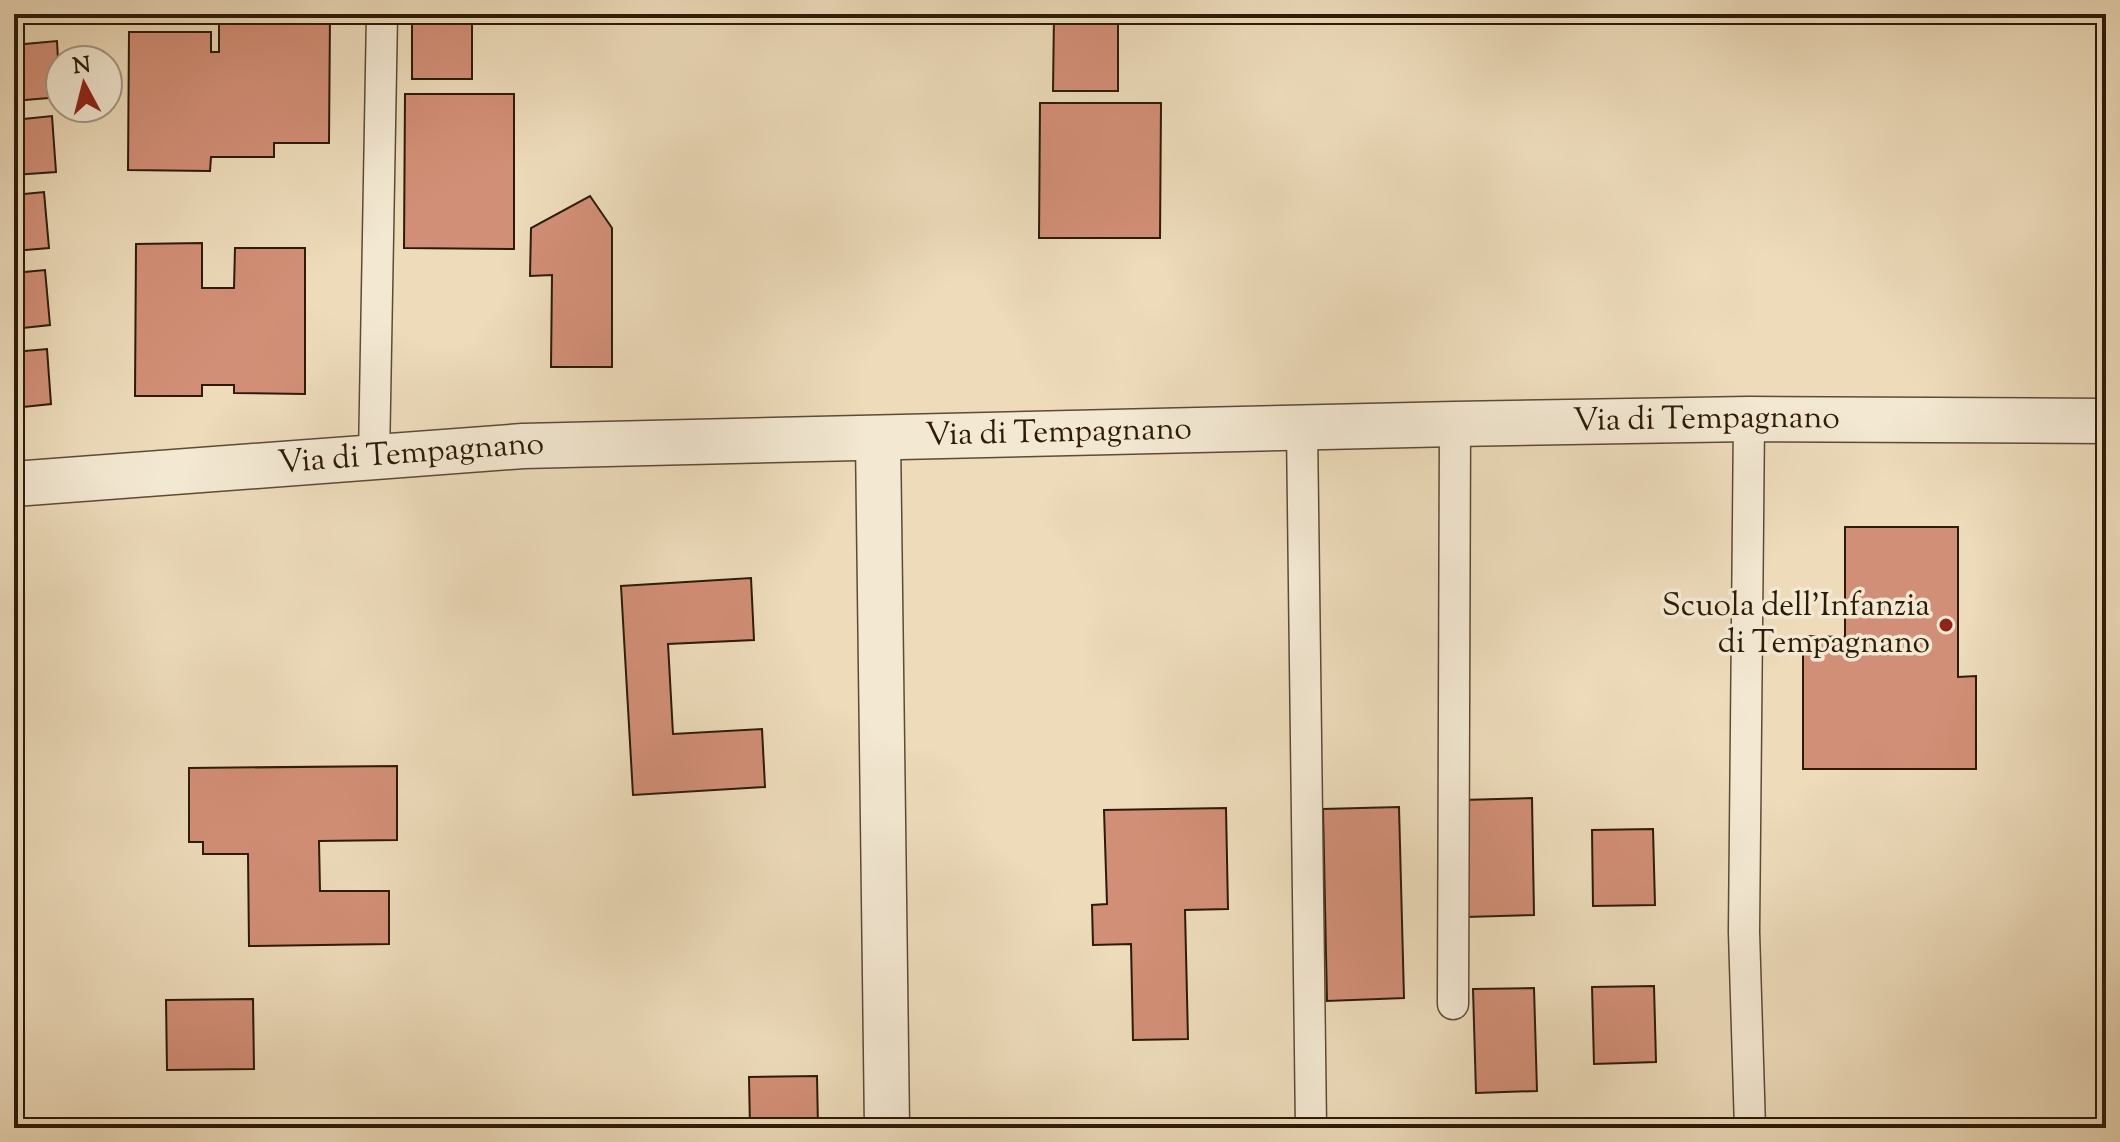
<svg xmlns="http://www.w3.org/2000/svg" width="2120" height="1142" viewBox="0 0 2120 1142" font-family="'Sorts Mill Goudy',serif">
  <rect width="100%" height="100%" fill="#eddbba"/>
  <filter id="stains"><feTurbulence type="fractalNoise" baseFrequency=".0025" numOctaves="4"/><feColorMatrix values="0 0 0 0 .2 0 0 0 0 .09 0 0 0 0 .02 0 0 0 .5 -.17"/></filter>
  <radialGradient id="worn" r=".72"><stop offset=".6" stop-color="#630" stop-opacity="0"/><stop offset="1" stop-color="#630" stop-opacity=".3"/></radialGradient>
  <!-- building -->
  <g fill="#d28f77" stroke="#2d1b08" stroke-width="2">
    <path d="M 254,14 L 330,14 L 329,143 L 274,143 L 274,157 L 211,157 L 210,171 L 128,170 L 129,32 L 211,32 L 211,52 L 219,52 L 219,21 L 254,21 Z"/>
    <rect x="412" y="14" width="60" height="65"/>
    <path d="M 1054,14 L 1118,14 L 1118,91 L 1053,91 Z"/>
    <path d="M 57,41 L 60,97 L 14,101 L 14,45 Z"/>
    <path d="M 405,94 L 514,94 L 514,249 L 404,248 Z"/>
    <path d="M 1040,103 L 1161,103 L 1160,238 L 1039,238 Z"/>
    <path d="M 52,116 L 56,172 L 14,175 L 14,120 Z"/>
    <path d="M 44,192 L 49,248 L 14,251 L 14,195 Z"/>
    <path d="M 590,196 L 612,228 L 612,367 L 551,367 L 552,275 L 530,276 L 531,228 Z"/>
    <path d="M 202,243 L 202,288 L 234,288 L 235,248 L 305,248 L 305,394 L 234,393 L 234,385 L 202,385 L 202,396 L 135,396 L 136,244 Z"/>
    <path d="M 45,270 L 50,325 L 14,329 L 14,273 Z"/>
    <path d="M 47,349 L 51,404 L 14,408 L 14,352 Z"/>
    <path d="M 1845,527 L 1958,527 L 1958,677 L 1976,676 L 1976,769 L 1803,769 L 1803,636 L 1845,637 Z"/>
    <path d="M 751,578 L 754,640 L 668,644 L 673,734 L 762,729 L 765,787 L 633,795 L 621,586 Z"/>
    <path d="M 397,766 L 397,840 L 319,841 L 320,891 L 389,891 L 389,944 L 249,946 L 248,854 L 203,854 L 203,842 L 189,842 L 189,768 Z"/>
    <path d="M 1532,798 L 1534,915 L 1466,917 L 1462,800 Z"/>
    <path d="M 1399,807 L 1404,998 L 1327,1001 L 1323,809 Z"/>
    <path d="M 1226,808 L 1228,909 L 1185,910 L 1188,1039 L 1133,1040 L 1131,944 L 1093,945 L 1092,905 L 1107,904 L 1104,810 Z"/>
    <path d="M 1653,829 L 1655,905 L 1593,906 L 1592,830 Z"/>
    <path d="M 1654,986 L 1656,1062 L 1594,1064 L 1592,987 Z"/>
    <path d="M 1534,988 L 1537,1091 L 1476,1093 L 1473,989 Z"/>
    <path d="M 253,999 L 254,1069 L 167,1070 L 166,1000 Z"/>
    <path d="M 817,1076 L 818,1128 L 750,1128 L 749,1077 Z"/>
  </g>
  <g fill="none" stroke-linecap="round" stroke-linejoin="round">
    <!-- lane casing -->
    <g stroke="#5d4b34" stroke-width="33">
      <g id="lane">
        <path d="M 1749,419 L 1744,932 L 1750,1128"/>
        <path d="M 1302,428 L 1311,1128"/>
        <path d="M 374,458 L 382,14"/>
        <path d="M 1453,1004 L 1455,424"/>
      </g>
    </g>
    <!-- street casing -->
    <g stroke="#5d4b34" stroke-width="47">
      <g id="street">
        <path d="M 878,438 L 887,1128"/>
        <path id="s1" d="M 14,484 L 523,446 L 1455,424 L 1749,419 L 2106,421"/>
      </g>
    </g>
    <!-- lane -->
    <use href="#lane" stroke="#f3e8d2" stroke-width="30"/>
    <!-- street -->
    <use href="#street" stroke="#f3e8d2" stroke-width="44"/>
  </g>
  <!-- markers -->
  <circle fill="#8f2418" stroke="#f3e8d2" stroke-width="3" cx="1946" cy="625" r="8"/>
  <g text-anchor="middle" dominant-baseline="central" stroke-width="7" stroke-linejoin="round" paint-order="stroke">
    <!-- street labels -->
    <g font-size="32" fill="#2d1b08" stroke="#f3e8d2">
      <text stroke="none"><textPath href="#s1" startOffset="1694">Via di Tempagnano</textPath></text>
      <text stroke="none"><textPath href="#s1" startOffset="1046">Via di Tempagnano</textPath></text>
      <text stroke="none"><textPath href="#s1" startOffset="398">Via di Tempagnano</textPath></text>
    </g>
    <!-- poi labels -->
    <g font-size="32" fill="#2d1b08" stroke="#f3e8d2" text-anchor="end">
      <text x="1930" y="607">Scuola dell'Infanzia<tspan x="1930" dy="37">di Tempagnano</tspan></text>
    </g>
  </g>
  <!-- margin -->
  <rect width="2120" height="1142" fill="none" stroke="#eddbba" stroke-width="48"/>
  <rect x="16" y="16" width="2088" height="1110" fill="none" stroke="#2d1b08" stroke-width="4"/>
  <rect x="24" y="24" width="2072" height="1094" fill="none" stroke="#2d1b08" stroke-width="2"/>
  <!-- north arrow -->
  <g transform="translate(84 84) rotate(353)"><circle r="38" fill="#f3e8d2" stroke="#a49681" stroke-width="2"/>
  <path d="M0-6L14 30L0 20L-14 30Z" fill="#8f2418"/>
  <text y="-12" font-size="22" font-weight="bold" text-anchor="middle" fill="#2d1b08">N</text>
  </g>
  <rect width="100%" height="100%" filter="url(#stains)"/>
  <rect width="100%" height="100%" fill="url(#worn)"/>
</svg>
